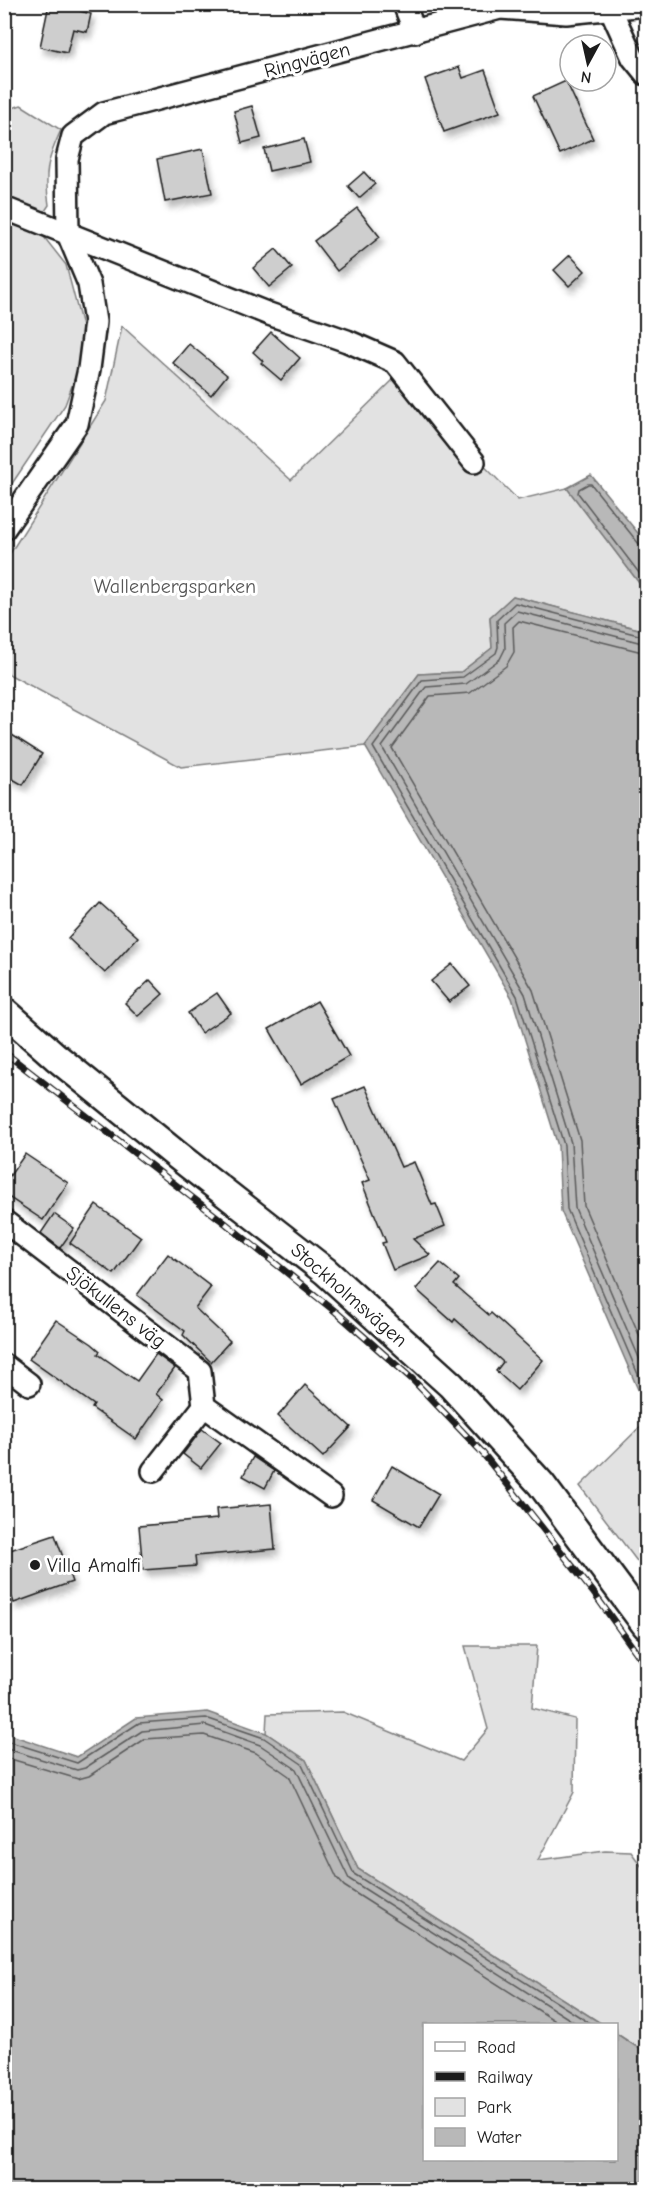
<svg xmlns="http://www.w3.org/2000/svg" width="651" height="2194" viewBox="0 0 651 2194" font-family="'Comic Neue',sans-serif">
  <defs>
    <filter id="shadow"><feDropShadow dx="3.5" dy="6" stdDeviation="3" flood-color="#0004"/></filter>
  </defs>
  <rect width="100%" height="100%" fill="#fff"/>
  <filter id="ink" filterUnits="userSpaceOnUse"><feTurbulence type="fractalNoise" baseFrequency=".0167" numOctaves="2"/><feDisplacementMap in="SourceGraphic" scale="12" xChannelSelector="R" yChannelSelector="G"/><feConvolveMatrix kernelMatrix="1 2 1 2 8 2 1 2 1" color-interpolation-filters="sRGB"/></filter>
  <g filter="url(#ink)">
    <!-- green -->
    <g fill="#e2e2e2" stroke="#7f7f7f" stroke-width="1.5">
      <path d="M 21,105 L 61,130 C 47,161 44,172 49,205 L 45,211 L 36,210 L 5,197 L 4,111 Z"/>
      <path d="M 5,219 L 44,237 L 66,265 L 83,330 L 77,372 L 65,405 L 5,494 Z"/>
      <path d="M 122,326 L 291,480 L 396,377 L 518,500 L 567,488 L 646,592 L 646,631 L 513,596 L 490,617 L 492,648 L 461,672 L 419,674 L 365,746 L 181,767 L 5,672 L 4,563 L 106,401 Z"/>
      <path d="M 646,1421 L 646,1573 L 580,1486 Z"/>
      <path d="M 465,1646 L 537,1646 L 532,1708 L 575,1719 L 574,1792 L 538,1860 L 605,1851 L 631,1852 L 646,1872 L 646,2053 L 617,2034 L 616,2024 L 602,2024 L 358,1869 L 306,1760 L 266,1733 L 267,1714 L 343,1712 L 461,1761 L 488,1729 Z"/>
    </g>
    <!-- water -->
    <g fill="#b8b8b8" stroke="#7a7a7a" stroke-width="1.5">
      <path d="M 591,475 L 646,543 L 646,592 L 567,488 Z"/>
      <path d="M 513,596 L 646,631 L 646,1408 L 561,1211 L 558,1146 L 512,998 L 365,746 L 419,674 L 461,672 L 492,648 L 490,617 Z"/>
      <path d="M 207,1712 L 266,1733 L 306,1760 L 358,1869 L 602,2024 L 424,2024 L 424,2160 L 616,2160 L 617,2034 L 646,2053 L 646,2189 L 5,2189 L 5,1733 L 77,1757 L 136,1718 Z"/>
    </g>
    <g fill="none" stroke-linecap="round" stroke-linejoin="round">
      <!-- shore -->
      <g stroke="#5a5a5a" stroke-width="1.5">
        <path d="M 646,546 L 639,544 L 591,484 L 588,484 L 579,489 L 578,493 L 646,582"/>
        <path d="M 646,637 L 515,603 L 497,620 L 498,647 L 496,653 L 463,677 L 422,680 L 373,747 L 517,996 L 564,1145 L 567,1209 L 646,1393"/>
        <path d="M 646,644 L 517,611 L 504,623 L 505,649 L 500,659 L 466,684 L 426,687 L 382,747 L 525,994 L 571,1143 L 575,1208 L 646,1374"/>
        <path d="M 646,653 L 519,621 L 513,627 L 514,652 L 506,666 L 470,693 L 430,696 L 392,748 L 533,990 L 580,1140 L 584,1206 L 646,1351"/>
        <path d="M 4,1740 L 77,1763 L 139,1723 L 206,1718 L 264,1738 L 302,1764 L 354,1874 L 591,2024"/>
        <path d="M 4,1748 L 77,1770 L 85,1768 L 142,1731 L 205,1725 L 260,1745 L 296,1769 L 349,1879 L 577,2024"/>
        <path d="M 4,1757 L 78,1779 L 89,1776 L 145,1739 L 204,1735 L 256,1753 L 289,1776 L 337,1878 L 344,1886 L 560,2024"/>
      </g>
    </g>
    <!-- building -->
    <g fill="#cecece" stroke="#1c1c1c" stroke-width="1.5" filter="url(#shadow)">
      <path d="M 49,4 L 81,4 L 80,11 L 91,14 L 87,32 L 73,29 L 67,53 L 40,47 Z"/>
      <path d="M 459,67 L 463,78 L 485,70 L 500,112 L 444,132 L 425,79 Z"/>
      <path d="M 566,81 L 593,139 L 560,154 L 533,96 Z"/>
      <path d="M 252,106 L 261,138 L 242,143 L 234,111 Z"/>
      <path d="M 304,139 L 310,162 L 269,171 L 264,149 Z"/>
      <path d="M 203,149 L 212,193 L 165,202 L 157,159 Z"/>
      <path d="M 364,172 L 375,184 L 359,198 L 348,186 Z"/>
      <path d="M 357,208 L 380,237 L 337,271 L 314,241 Z"/>
      <path d="M 276,249 L 292,268 L 269,287 L 253,268 Z"/>
      <path d="M 570,255 L 585,271 L 569,286 L 554,270 Z"/>
      <path d="M 271,332 L 300,358 L 281,380 L 261,363 L 263,361 L 253,352 Z"/>
      <path d="M 189,344 L 227,375 L 211,395 L 173,363 Z"/>
      <path d="M 4,730 L 42,754 L 23,785 L 4,774 Z"/>
      <path d="M 100,903 L 138,937 L 105,973 L 68,938 Z"/>
      <path d="M 452,964 L 470,986 L 449,1002 L 431,981 Z"/>
      <path d="M 150,980 L 163,994 L 138,1016 L 125,1003 Z"/>
      <path d="M 217,993 L 231,1013 L 201,1033 L 188,1013 Z"/>
      <path d="M 317,1001 L 349,1056 L 301,1084 L 269,1029 Z"/>
      <path d="M 365,1086 L 401,1167 L 414,1162 L 432,1205 L 436,1204 L 445,1226 L 413,1239 L 430,1255 L 393,1270 L 382,1243 L 386,1242 L 362,1183 L 370,1180 L 334,1099 Z"/>
      <path d="M 25,1154 L 68,1183 L 43,1220 L 4,1194 L 4,1184 Z"/>
      <path d="M 96,1205 L 141,1237 L 114,1274 L 70,1243 Z"/>
      <path d="M 54,1214 L 74,1228 L 60,1248 L 41,1233 Z"/>
      <path d="M 168,1254 L 211,1287 L 195,1308 L 230,1341 L 211,1362 L 183,1335 L 185,1331 L 137,1295 Z"/>
      <path d="M 440,1263 L 459,1279 L 454,1285 L 489,1315 L 491,1313 L 543,1360 L 517,1390 L 496,1371 L 503,1362 L 455,1319 L 453,1322 L 416,1289 Z"/>
      <path d="M 56,1320 L 92,1344 L 100,1351 L 98,1354 L 137,1381 L 156,1354 L 175,1368 L 156,1394 L 163,1400 L 136,1439 L 92,1408 L 94,1405 L 29,1359 Z"/>
      <path d="M 305,1385 L 351,1427 L 323,1457 L 278,1416 Z"/>
      <path d="M 202,1429 L 221,1443 L 201,1468 L 183,1454 Z"/>
      <path d="M 253,1457 L 274,1471 L 265,1488 L 243,1476 Z"/>
      <path d="M 392,1466 L 439,1494 L 419,1527 L 373,1500 Z"/>
      <path d="M 271,1504 L 275,1549 L 195,1556 L 196,1566 L 143,1570 L 139,1526 L 217,1519 L 216,1509 Z"/>
      <path d="M 55,1535 L 72,1582 L 14,1603 L 4,1577 L 4,1552 Z"/>
    </g>
    <g fill="none" stroke-linecap="round" stroke-linejoin="round">
      <!-- minor casing -->
      <g stroke="#1c1c1c" stroke-width="26">
        <g id="minor">
          <path d="M 404,4 L 415,32"/>
          <path d="M 611,10 L 633,58 L 646,74"/>
          <path d="M 4,208 L 269,314 L 347,341 L 395,362 L 474,462"/>
          <path d="M 4,529 L 77,424 L 89,369 L 95,322 L 89,284 L 68,234 L 67,159 L 73,136 L 104,113 L 500,8 L 566,13 L 646,5"/>
          <path d="M 4,1221 L 200,1371 L 204,1406 L 331,1496"/>
          <path d="M 4,1365 L 29,1384"/>
          <path d="M 153,1471 L 204,1406"/>
        </g>
      </g>
      <!-- major casing -->
      <g stroke="#1c1c1c" stroke-width="32">
        <path id="major" d="M 4,1011 L 56,1057 L 178,1156 L 325,1271 L 451,1385 L 541,1484 L 646,1625"/>
      </g>
      <!-- minor -->
      <use href="#minor" stroke="#fff" stroke-width="21"/>
      <!-- major -->
      <use href="#major" stroke="#fff" stroke-width="27"/>
      <!-- rail casing -->
      <g stroke="#1c1c1c" stroke-width="7">
        <path id="rail" d="M 4,1052 L 225,1223 L 336,1312 L 412,1379 L 481,1451 L 593,1592 L 646,1666"/>
      </g>
      <!-- rail -->
      <use href="#rail" stroke="#fff" stroke-width="4.5" stroke-dasharray="14" stroke-linecap="butt"/>
    </g>
  </g>
  <!-- markers -->
  <circle fill="#1c1c1c" stroke="#fff" stroke-width="2" cx="35" cy="1565" r="6"/>
  <g text-anchor="middle" dominant-baseline="central" stroke-width="6" stroke-linejoin="round" paint-order="stroke">
    <!-- street labels -->
    <g font-size="20" fill="#1c1c1c" stroke="#fff">
      <text transform="translate(307 60) rotate(-15)">Ringvägen</text>
      <text transform="translate(349 1295) rotate(41)">Stockholmsvägen</text>
      <text transform="translate(116 1307) rotate(38)">Sjökullens väg</text>
    </g>
    <!-- park labels -->
    <g font-size="20" fill="#575757" stroke="#fff">
      <text x="175" y="586">Wallenbergsparken</text>
    </g>
    <!-- poi labels -->
    <g font-size="20" fill="#1c1c1c" stroke="#fff" text-anchor="start">
      <text x="47" y="1565">Villa Amalfi</text>
    </g>
  </g>
  <!-- margin -->
  <rect width="651" height="2194" fill="none" stroke="#fff" stroke-width="24"/>
  <rect x="12" y="12" width="627" height="2170" fill="none" stroke="#1c1c1c" stroke-width="2" filter="url(#ink)"/>
  <!-- legend -->
  <rect x="423" y="2023" width="195" height="138" fill="#ffffff" stroke="#a4a4a4" stroke-width="1.5"/>
  <rect x="435" y="2042" width="30" height="9" fill="#ffffff" stroke="#a4a4a4" stroke-width="1.5"/>
  <text x="477" y="2053" font-size="18" fill="#1c1c1c">Road</text>
  <rect x="435" y="2072" width="30" height="9" fill="#1c1c1c" stroke="#a4a4a4" stroke-width="1.5"/>
  <text x="477" y="2083" font-size="18" fill="#1c1c1c">Railway</text>
  <rect x="435" y="2098" width="30" height="18" fill="#e2e2e2" stroke="#a4a4a4" stroke-width="1.5"/>
  <text x="477" y="2113" font-size="18" fill="#1c1c1c">Park</text>
  <rect x="435" y="2128" width="30" height="18" fill="#b8b8b8" stroke="#a4a4a4" stroke-width="1.5"/>
  <text x="477" y="2143" font-size="18" fill="#1c1c1c">Water</text>
  <!-- north arrow -->
  <g transform="translate(588 63) rotate(188)"><circle r="28" fill="#ffffff" stroke="#a4a4a4" stroke-width="1.5"/>
  <path d="M0-4.5L10 22L0 15L-10 22Z" fill="#1c1c1c"/>
  <text y="-9" font-size="16" font-weight="bold" text-anchor="middle" fill="#1c1c1c">N</text>
  </g>
</svg>
